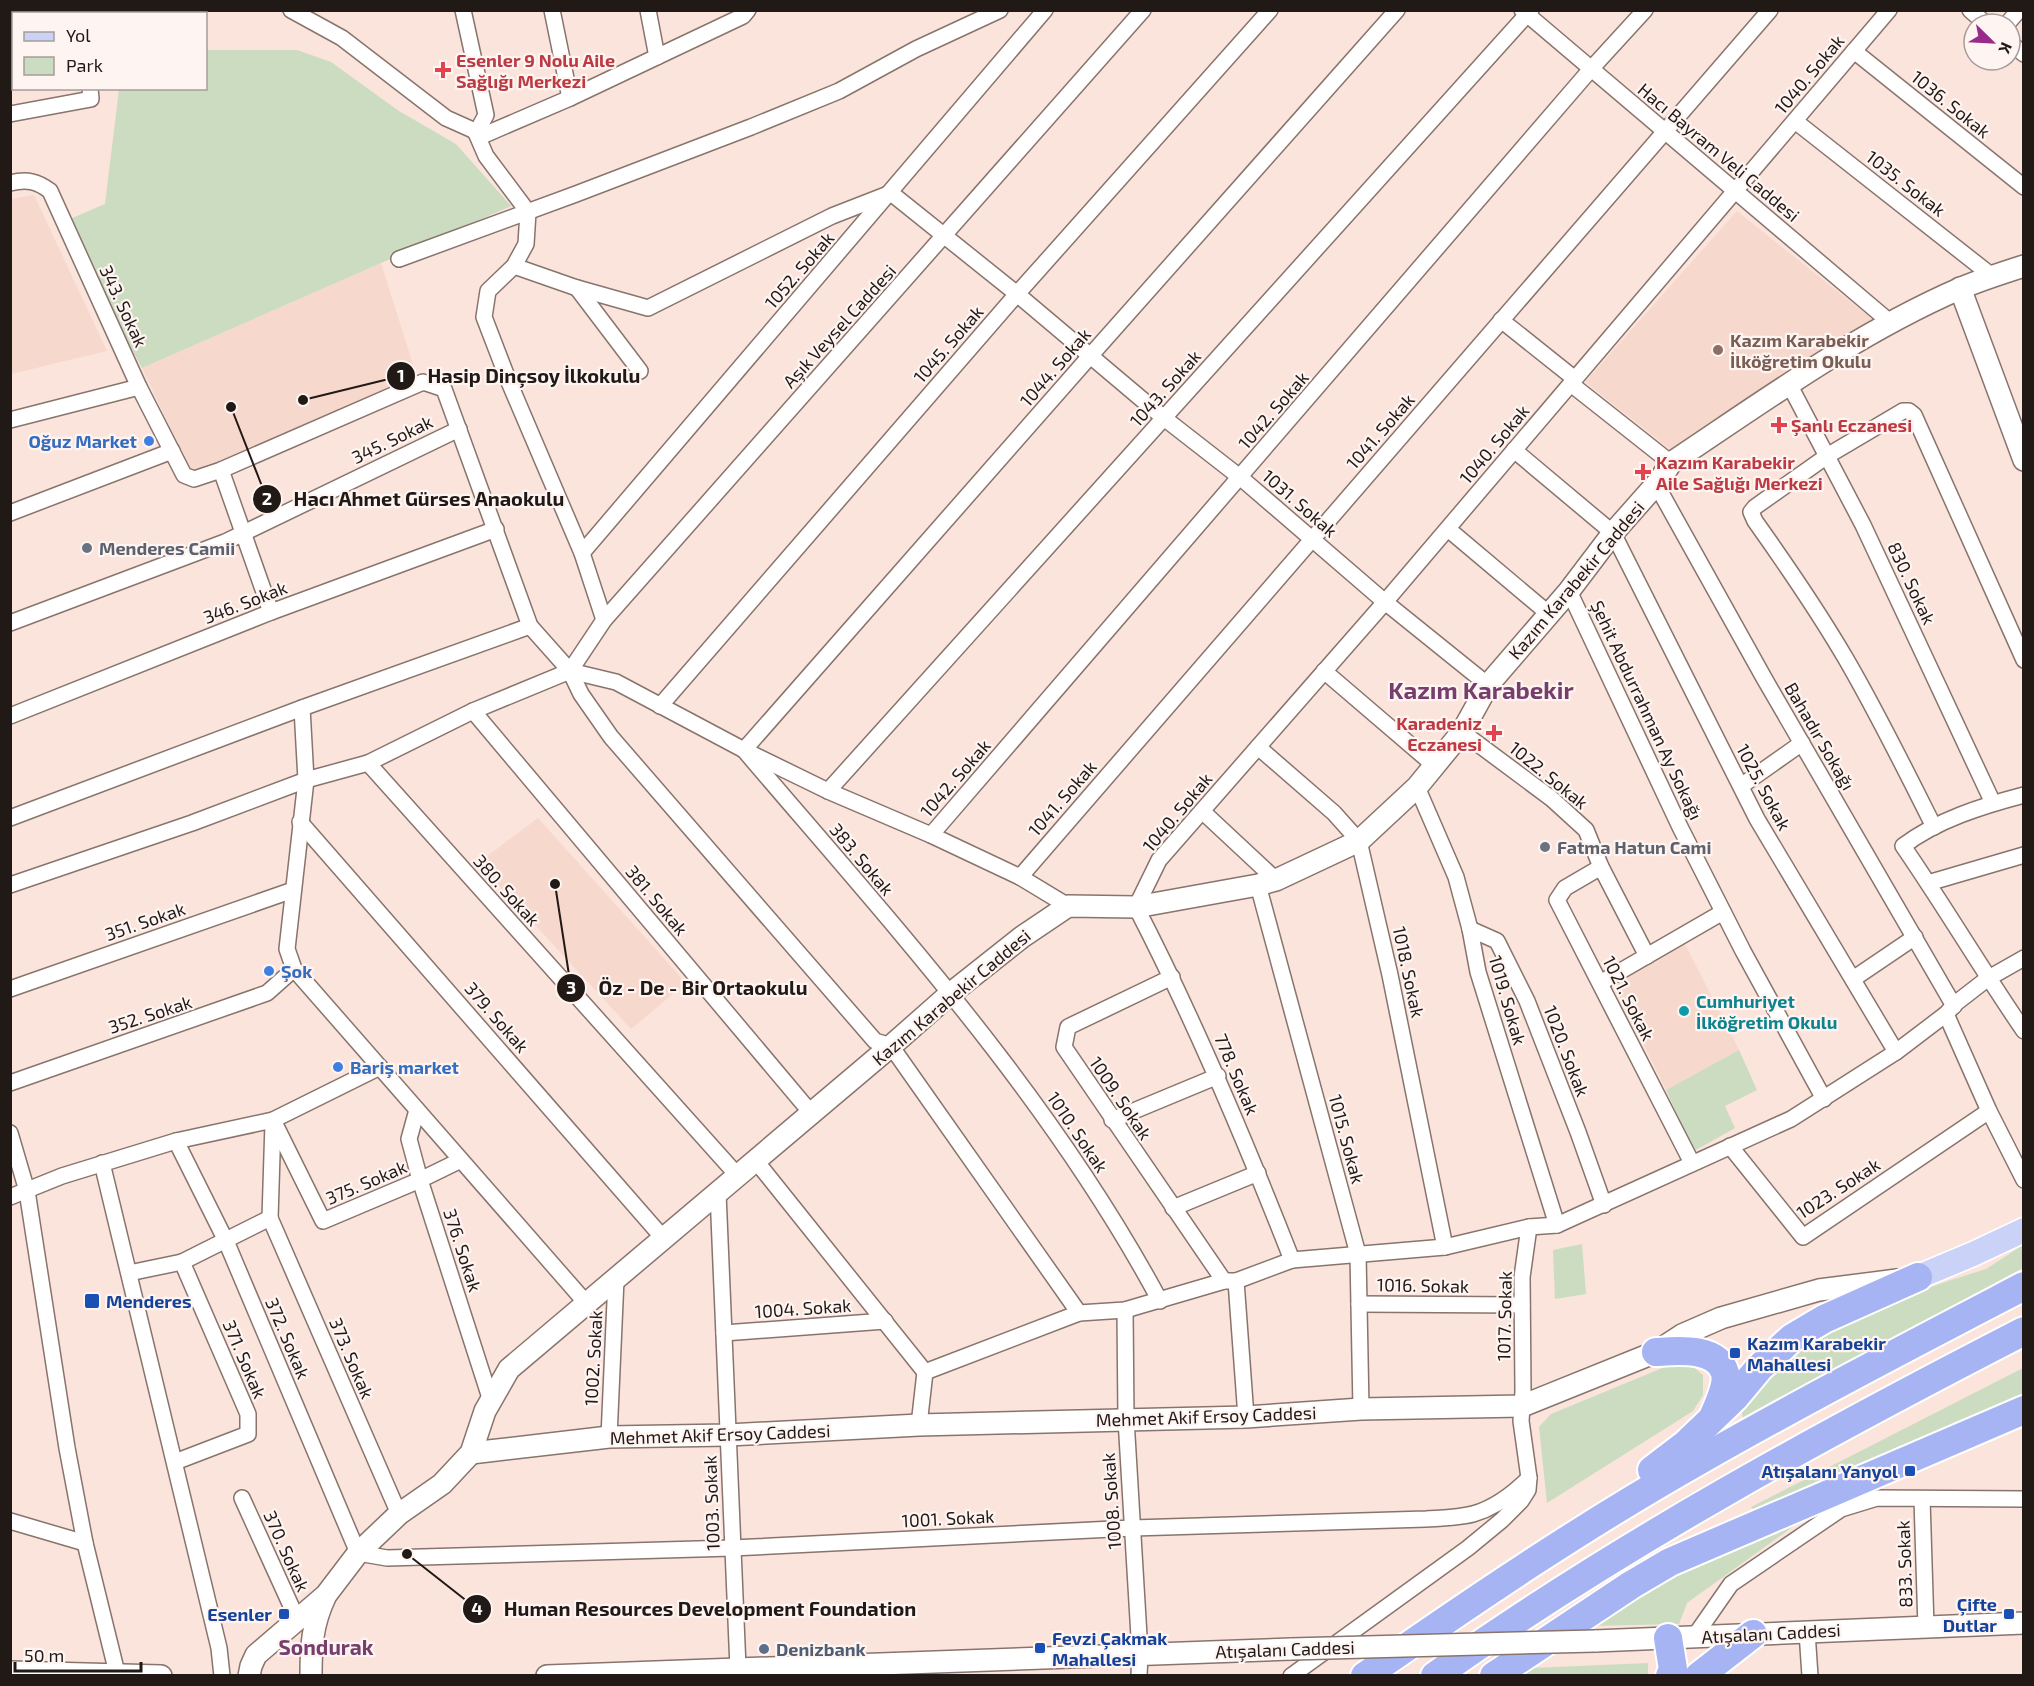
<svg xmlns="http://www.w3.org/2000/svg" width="2034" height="1686" viewBox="0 0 2034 1686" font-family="'Exo 2',sans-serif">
  <rect width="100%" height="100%" fill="#fbe4db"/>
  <!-- built -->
  <g fill="#f7d8cc">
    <path d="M 34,195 L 107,351 L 11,374 L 11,199 Z"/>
    <path d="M 1737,211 L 1872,319 L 1671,450 L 1585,382 Z"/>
    <path d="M 381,263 L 416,374 L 194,479 L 142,368 Z"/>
    <path d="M 538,818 L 686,983 L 631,1029 L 478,863 Z"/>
    <path d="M 1684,942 L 1739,1050 L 1666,1090 L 1614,984 Z"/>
  </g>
  <!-- green -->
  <g fill="#ccdcc1">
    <path d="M 206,50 L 297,50 L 331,62 L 399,111 L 456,144 L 511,206 L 142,368 L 63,222 L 105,204 L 119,89 L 206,88 Z"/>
    <path d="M 1739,1050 L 1757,1090 L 1725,1106 L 1735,1128 L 1694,1151 L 1666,1090 Z"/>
    <path d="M 1582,1244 L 1586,1294 L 1555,1299 L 1553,1250 Z"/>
    <path d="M 2023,1245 L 2023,1268 L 1743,1418 L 1739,1402 L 1802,1340 L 1851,1316 L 1948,1281 L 1986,1269 Z"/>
    <path d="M 1672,1364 L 1691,1365 L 1703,1375 L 1703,1395 L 1693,1411 L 1547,1503 L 1539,1427 L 1551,1414 Z"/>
    <path d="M 2023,1368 L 2023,1402 L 1760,1516 L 1751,1507 Z"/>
    <path d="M 1805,1518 L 1687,1603 L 1679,1624 L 1590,1626 L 1671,1578 Z"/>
    <path d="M 1648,1663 L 1648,1675 L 1520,1676 L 1532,1668 Z"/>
  </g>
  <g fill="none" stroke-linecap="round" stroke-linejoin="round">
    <!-- street casing -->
    <g stroke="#88746c" stroke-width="18">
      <g id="street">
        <path d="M 84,10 L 84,14"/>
        <path d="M 291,10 L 342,38 L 446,118 L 484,135 L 570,98 L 743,16 L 748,10"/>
        <path d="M 463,10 L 486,115 L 476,133"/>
        <path d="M 552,10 L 570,98"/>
        <path d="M 648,10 L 657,57"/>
        <path d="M 1522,10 L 1891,323"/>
        <path d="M 1970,10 L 1986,24"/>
        <path d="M 2007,24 L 2019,10"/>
        <path d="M 2010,43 L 2024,54"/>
        <path d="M 1854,51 L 2024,187"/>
        <path d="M 10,114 L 91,99 L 90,88"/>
        <path d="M 1795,121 L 1992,276"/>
        <path d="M 476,133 L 486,156 L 528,212 L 526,244 L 514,266 L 488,291 L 484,317 L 509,382 L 582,553 L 604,620"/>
        <path d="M 10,183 C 27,179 37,181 50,191 L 139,387 L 184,475 L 194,479 L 221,470 L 423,382 L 444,389 L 530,626 L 570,671 L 616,682 L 744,750 L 828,791 L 931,835 L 1020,877 L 1068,906"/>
        <path d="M 399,259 L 576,194 L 751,127 L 839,91 L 916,49 L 1000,10"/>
        <path d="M 514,266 L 577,288 L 648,308 L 832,216 L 891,193 L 1017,294 L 1164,418 L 1241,478 L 1385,602 L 1488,685"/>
        <path d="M 577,288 L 640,371"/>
        <path d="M 1501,320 L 1575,379"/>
        <path d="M 1571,384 L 1671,463"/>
        <path d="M 1789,384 L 1863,525 L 1993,803"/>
        <path d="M 10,420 L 139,387"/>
        <path d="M 1514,450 L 1613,533 L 1757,819 L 1896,1052"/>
        <path d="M 221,470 L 271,612"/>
        <path d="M 1656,484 L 1764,678 L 1954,1006"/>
        <path d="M 10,513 L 172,451"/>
        <path d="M 1448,529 L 1549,614"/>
        <path d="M 582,553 L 1045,10"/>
        <path d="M 1569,591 L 1680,827 L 1743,951 L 1824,1099"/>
        <path d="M 10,623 L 225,542 L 459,429"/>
        <path d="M 570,671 L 604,620 L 1143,10"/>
        <path d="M 570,671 L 581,694 L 611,737 L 875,1041 L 891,1046 L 1079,1313"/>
        <path d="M 1324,671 L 1435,766"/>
        <path d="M 660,706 L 1017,294 L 1270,10"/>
        <path d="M 302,708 L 306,780 L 287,949 L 294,969 L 587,1304"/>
        <path d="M 473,711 L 812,1114"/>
        <path d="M 10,716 L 271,612 L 496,529"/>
        <path d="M 1462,732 L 1552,799 L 1586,830 L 1601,867 L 1647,956"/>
        <path d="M 1258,747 L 1334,813 L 1359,841 L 1390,975 L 1445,1247"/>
        <path d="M 368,763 L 738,1176"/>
        <path d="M 1741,786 L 1802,743"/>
        <path d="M 1417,787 L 1456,877 L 1470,929 L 1478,972 L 1557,1225"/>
        <path d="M 828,791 L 1531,10"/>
        <path d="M 2024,795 C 1982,806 1937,820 1903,846 C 1945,907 1982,970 2024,1031"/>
        <path d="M 1202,811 L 1276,880"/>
        <path d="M 10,818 L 302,708 L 530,626"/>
        <path d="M 300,822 L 664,1239"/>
        <path d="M 1934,827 C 1906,771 1878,714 1846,659 C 1818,611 1787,566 1755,521 L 1751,512 L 1755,507 L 1827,456 L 1903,411 L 1909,411 L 1914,415 L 2024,660"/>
        <path d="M 931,835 L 1591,69 L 1645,10"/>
        <path d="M 1601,867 L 1565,888 L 1557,900 L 1692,1163"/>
        <path d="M 1020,877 L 1770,10"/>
        <path d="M 1928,883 L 2024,855"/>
        <path d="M 10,885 L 192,823 L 306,780 L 368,763 L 473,711 L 570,671"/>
        <path d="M 1258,885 L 1358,1254 L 1361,1409"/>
        <path d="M 1470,929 L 1497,941 L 1527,1001 L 1578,1132 L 1604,1205"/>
        <path d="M 1172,977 L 1068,1027 L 1064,1047 L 1224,1281"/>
        <path d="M 1853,979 L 1915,937"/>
        <path d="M 1600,983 L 1723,912"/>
        <path d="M 10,989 L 293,890"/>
        <path d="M 1946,1014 L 1989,1111 L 2024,1180"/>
        <path d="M 10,1083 L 267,993 L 294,969"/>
        <path d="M 417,1110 L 409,1139 L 420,1180 L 491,1401"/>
        <path d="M 273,1120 L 323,1221 L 420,1180 L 461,1160"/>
        <path d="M 1112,1120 L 1218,1076"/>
        <path d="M 10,1133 L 27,1191 L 67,1448 L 85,1543 L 117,1673"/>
        <path d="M 176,1141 L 226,1241 L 358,1553 L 387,1558 L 732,1548 L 1133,1528 L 1426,1519 C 1441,1518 1458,1518 1473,1514 C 1494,1508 1514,1493 1529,1478"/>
        <path d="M 1730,1146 L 1803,1237 L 1989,1111"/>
        <path d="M 756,1161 L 925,1372 L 1079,1313 L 1125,1310 L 1224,1281 L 1236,1281 L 1292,1260 L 1445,1247 L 1529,1227 L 1557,1225 L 1791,1119 L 1896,1052 L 1946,1014 L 1956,1003 L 1987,979 L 2024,958"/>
        <path d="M 102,1163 L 219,1648 L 222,1676"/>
        <path d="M 718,1193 L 738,1668"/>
        <path d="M 10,1197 L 62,1176 L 176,1141 L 273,1120 L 380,1067"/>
        <path d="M 1173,1208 L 1258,1173"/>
        <path d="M 270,1218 L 399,1514"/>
        <path d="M 1292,1260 C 1245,1140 1195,1021 1136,907 L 1159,860 L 1385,602 L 1889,10"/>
        <path d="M 129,1273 L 182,1262 L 270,1218 L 273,1123"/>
        <path d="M 1236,1281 L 1246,1417"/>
        <path d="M 1160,1301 C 1051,1097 893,925 744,750 L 1091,355 L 1397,10"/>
        <path d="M 1359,1304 L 1522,1305"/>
        <path d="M 1125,1310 L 1126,1419 L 1140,1653 L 1139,1676"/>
        <path d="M 724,1333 L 885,1321"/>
        <path d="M 919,1425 L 925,1372"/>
        <path d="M 609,1437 L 616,1279"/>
        <path d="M 175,1462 L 248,1434 L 248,1414 L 182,1262"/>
        <path d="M 242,1498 L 297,1619"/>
        <path d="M 1922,1499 L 1926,1628"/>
        <path d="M 10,1521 L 85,1543"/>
        <path d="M 1807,1632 L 1810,1676"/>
        <path d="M 1694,1637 L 1731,1584 L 1841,1509 L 1877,1498 L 2024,1499"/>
        <path d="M 1291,1676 L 1468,1548 L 1502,1520 L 1521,1501 L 1528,1490 L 1529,1478 L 1521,1421 L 1523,1391 L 1522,1277 L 1529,1227"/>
      </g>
    </g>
    <!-- secondary casing -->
    <g stroke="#88746c" stroke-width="24">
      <g id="secondary">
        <path d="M 1960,288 L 2024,460"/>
        <path d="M 471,1453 L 609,1437 L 728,1435 L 919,1425 L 1246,1417 L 1361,1409 L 1522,1406 L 1656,1352 L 1682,1335 L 1721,1318 L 1819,1290 L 1897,1280"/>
        <path d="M 1595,1641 L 2024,1623"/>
        <path d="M 10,1672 L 161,1676"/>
        <path d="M 249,1676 L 251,1666 L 256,1655 L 326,1595 L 358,1553 L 399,1514 L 442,1484 L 471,1453 L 485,1411 L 509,1369 L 891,1046 L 950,994 L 1022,937 L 1068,906 L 1136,907 L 1258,885 L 1276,880 L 1359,841 L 1417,787 L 1462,732 L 1488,685 L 1569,591 L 1613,533 L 1659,481 L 1671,463 C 1764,401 1856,334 1959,289 C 1980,280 2002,273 2024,266"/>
        <path d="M 311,1676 C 311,1646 312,1625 325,1597"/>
        <path d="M 547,1676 L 1291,1649"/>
      </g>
    </g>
    <!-- primary casing -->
    <g stroke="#fff" stroke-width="27">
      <path id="primary" d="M 1918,1277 L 1973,1254 L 2024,1230"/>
    </g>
    <!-- highway casing -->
    <g stroke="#fff" stroke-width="32">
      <g id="highway">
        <path d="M 1656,1352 C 1676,1351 1717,1346 1725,1373 C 1728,1385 1719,1403 1714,1415"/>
        <path d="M 1652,1470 L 1686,1444 L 1734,1398 L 1759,1368 L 1792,1338 L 1824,1319 L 1918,1277"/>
        <path d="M 1668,1638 L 1673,1669 L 1670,1676"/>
        <path d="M 1365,1676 C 1474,1600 1585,1525 1700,1460 C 1807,1399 1915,1343 2024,1286"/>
        <path d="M 1435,1676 C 1621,1544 1822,1435 2024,1331"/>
        <path d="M 1494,1676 L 1631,1585 L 1670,1562 L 2024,1410"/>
        <path d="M 1699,1676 L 1753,1634"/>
      </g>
    </g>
    <!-- street -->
    <use href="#street" stroke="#fff" stroke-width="15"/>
    <!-- secondary -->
    <use href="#secondary" stroke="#fff" stroke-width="21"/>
    <!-- primary -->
    <use href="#primary" stroke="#cad2f8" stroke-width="24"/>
    <!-- highway -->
    <use href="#highway" stroke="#a7b4f3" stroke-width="28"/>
    <!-- secondary-bridge casing -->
    <g stroke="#88746c" stroke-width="24" stroke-linecap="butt">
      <path id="secondary-bridge" d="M 1291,1649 L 1595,1641"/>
    </g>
    <!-- secondary-bridge -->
    <use href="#secondary-bridge" stroke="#fff" stroke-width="21"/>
  </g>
  <!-- markers -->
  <g fill="#e0444e" stroke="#fef4f1" stroke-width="2">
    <path d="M440 61h6v6h6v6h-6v6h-6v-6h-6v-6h6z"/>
    <path d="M1776 416h6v6h6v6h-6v6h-6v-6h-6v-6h6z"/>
    <path d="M1640 463h6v6h6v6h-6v6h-6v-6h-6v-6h6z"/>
    <path d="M1491 724h6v6h6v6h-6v6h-6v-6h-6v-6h6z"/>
  </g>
  <circle fill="#8d6e63" stroke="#fef4f1" stroke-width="2" cx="1718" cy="350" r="6"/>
  <g fill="#3f7fe0" stroke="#fef4f1" stroke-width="2">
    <circle cx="149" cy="441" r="6"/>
    <circle cx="269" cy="971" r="6"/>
    <circle cx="338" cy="1067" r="6"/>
  </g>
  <g fill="#6b7280" stroke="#fef4f1" stroke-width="2">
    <circle cx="87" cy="548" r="6"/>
    <circle cx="1545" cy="847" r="6"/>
  </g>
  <circle fill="#0f9aa8" stroke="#fef4f1" stroke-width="2" cx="1684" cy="1011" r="6"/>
  <g fill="#1a4fb4" stroke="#fef4f1" stroke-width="2">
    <rect x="84" y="1293" width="16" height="16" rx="3"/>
    <rect x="1729" y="1347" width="12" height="12" rx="3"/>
    <rect x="1904" y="1465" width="12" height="12" rx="3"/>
    <rect x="278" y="1608" width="12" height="12" rx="3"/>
    <rect x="2003" y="1608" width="12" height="12" rx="3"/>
    <rect x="1034" y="1642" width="12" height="12" rx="3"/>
  </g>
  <circle fill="#5c6f8a" stroke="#fef4f1" stroke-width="2" cx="764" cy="1649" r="6"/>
  <g text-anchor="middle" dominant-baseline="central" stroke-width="4.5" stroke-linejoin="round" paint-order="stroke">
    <!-- health labels -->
    <g font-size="18" font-weight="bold" fill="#be3a42" stroke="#fef4f1" text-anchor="start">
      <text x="456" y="60">Esenler 9 Nolu Aile<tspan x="456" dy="21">Sağlığı Merkezi</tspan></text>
      <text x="1791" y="425">Şanlı Eczanesi</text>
      <text x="1656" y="462">Kazım Karabekir<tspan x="1656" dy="21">Aile Sağlığı Merkezi</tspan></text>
      <text x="1482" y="723" text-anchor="end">Karadeniz<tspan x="1482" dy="21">Eczanesi</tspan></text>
    </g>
    <!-- street labels -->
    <g font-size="18" fill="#211916" stroke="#fef4f1">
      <text transform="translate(1809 74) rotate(-50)">1040. Sokak</text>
      <text transform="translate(1951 104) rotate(39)">1036. Sokak</text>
      <text transform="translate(1719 152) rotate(40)">Hacı Bayram Veli Caddesi</text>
      <text transform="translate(1906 183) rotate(38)">1035. Sokak</text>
      <text transform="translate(799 270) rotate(-49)">1052. Sokak</text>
      <text transform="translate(124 306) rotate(65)">343. Sokak</text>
      <text transform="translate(839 326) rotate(-48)">Aşık Veysel Caddesi</text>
      <text transform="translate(948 344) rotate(-49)">1045. Sokak</text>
      <text transform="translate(1055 367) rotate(-49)">1044. Sokak</text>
      <text transform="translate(1165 388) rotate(-48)">1043. Sokak</text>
      <text transform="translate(1273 410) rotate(-49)">1042. Sokak</text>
      <text transform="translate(1380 431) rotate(-49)">1041. Sokak</text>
      <text transform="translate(392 439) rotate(-26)">345. Sokak</text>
      <text transform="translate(1494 444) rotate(-50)">1040. Sokak</text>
      <text transform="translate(1300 503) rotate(41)">1031. Sokak</text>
      <text transform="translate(1576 580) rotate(-50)">Kazım Karabekir Caddesi</text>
      <text transform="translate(1912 583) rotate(65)">830. Sokak</text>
      <text transform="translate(245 602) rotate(-21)">346. Sokak</text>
      <text transform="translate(1647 710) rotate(65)">Şehit Abdurrahman Ay Sokağı</text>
      <text transform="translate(1820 736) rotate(60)">Bahadır Sokağı</text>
      <text transform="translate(1549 775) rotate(39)">1022. Sokak</text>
      <text transform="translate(955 778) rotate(-49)">1042. Sokak</text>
      <text transform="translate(1764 787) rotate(62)">1025. Sokak</text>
      <text transform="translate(1062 798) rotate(-49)">1041. Sokak</text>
      <text transform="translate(1177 812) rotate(-50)">1040. Sokak</text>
      <text transform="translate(862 859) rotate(50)">383. Sokak</text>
      <text transform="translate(507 890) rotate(48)">380. Sokak</text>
      <text transform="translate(657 900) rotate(50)">381. Sokak</text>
      <text transform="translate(145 921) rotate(-19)">351. Sokak</text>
      <text transform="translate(1409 972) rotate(78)">1018. Sokak</text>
      <text transform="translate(951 997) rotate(-40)">Kazım Karabekir Caddesi</text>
      <text transform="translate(1629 998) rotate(63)">1021. Sokak</text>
      <text transform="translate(1508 1000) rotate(74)">1019. Sokak</text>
      <text transform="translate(150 1014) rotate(-18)">352. Sokak</text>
      <text transform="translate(497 1017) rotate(49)">379. Sokak</text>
      <text transform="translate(1567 1051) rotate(69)">1020. Sokak</text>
      <text transform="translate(1237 1074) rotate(67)">778. Sokak</text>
      <text transform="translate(1121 1098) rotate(56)">1009. Sokak</text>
      <text transform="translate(1078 1132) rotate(56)">1010. Sokak</text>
      <text transform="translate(1347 1139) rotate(75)">1015. Sokak</text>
      <text transform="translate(366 1182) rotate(-23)">375. Sokak</text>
      <text transform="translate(1838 1188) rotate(-33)">1023. Sokak</text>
      <text transform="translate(463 1250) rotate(72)">376. Sokak</text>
      <text transform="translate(1423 1285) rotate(1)">1016. Sokak</text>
      <text transform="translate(803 1308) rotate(-4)">1004. Sokak</text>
      <text transform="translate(1504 1316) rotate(-89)">1017. Sokak</text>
      <text transform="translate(288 1338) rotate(67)">372. Sokak</text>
      <text transform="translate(352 1358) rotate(67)">373. Sokak</text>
      <text transform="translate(593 1358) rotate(-87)">1002. Sokak</text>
      <text transform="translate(245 1359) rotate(67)">371. Sokak</text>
      <text transform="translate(1206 1416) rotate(-2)">Mehmet Akif Ersoy Caddesi</text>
      <text transform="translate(720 1434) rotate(-2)">Mehmet Akif Ersoy Caddesi</text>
      <text transform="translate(1111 1501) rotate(-94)">1008. Sokak</text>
      <text transform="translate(711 1503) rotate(-92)">1003. Sokak</text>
      <text transform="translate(948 1518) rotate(-3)">1001. Sokak</text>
      <text transform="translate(287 1551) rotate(66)">370. Sokak</text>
      <text transform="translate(1904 1564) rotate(-92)">833. Sokak</text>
      <text transform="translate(1771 1633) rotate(-3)">Atışalanı Caddesi</text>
      <text transform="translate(1285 1649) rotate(-2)">Atışalanı Caddesi</text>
    </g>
    <!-- education labels -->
    <g font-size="18" font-weight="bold" fill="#785e54" stroke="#fef4f1" text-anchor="start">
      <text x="1730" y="340">Kazım Karabekir<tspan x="1730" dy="21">İlköğretim Okulu</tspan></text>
    </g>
    <!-- shop labels -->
    <g font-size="18" font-weight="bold" fill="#366cbe" stroke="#fef4f1" text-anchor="start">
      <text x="137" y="441" text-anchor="end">Oğuz Market</text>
      <text x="281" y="971">Şok</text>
      <text x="350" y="1067">Bariş market</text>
    </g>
    <!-- worship labels -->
    <g font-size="18" font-weight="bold" fill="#5b616d" stroke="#fef4f1" text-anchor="start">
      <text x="99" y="548">Menderes Camii</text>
      <text x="1557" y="847">Fatma Hatun Cami</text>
    </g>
    <!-- culture labels -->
    <g font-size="18" font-weight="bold" fill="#0d838f" stroke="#fef4f1" text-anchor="start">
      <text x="1696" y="1001">Cumhuriyet<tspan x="1696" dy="21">İlköğretim Okulu</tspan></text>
    </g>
    <!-- transit labels -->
    <g font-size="18" font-weight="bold" fill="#164399" stroke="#fef4f1" text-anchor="start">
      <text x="106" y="1301">Menderes</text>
      <text x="1747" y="1343">Kazım Karabekir<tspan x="1747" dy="21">Mahallesi</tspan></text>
      <text x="1898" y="1471" text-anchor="end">Atışalanı Yanyol</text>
      <text x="1997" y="1604" text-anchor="end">Çifte<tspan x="1997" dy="21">Dutlar</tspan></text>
      <text x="272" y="1614" text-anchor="end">Esenler</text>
      <text x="1052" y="1638">Fevzi Çakmak<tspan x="1052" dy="21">Mahallesi</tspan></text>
    </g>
    <!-- service labels -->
    <g font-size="18" font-weight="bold" fill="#4e5e75" stroke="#fef4f1" text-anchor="start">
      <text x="776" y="1649">Denizbank</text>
    </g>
    <!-- quarter labels -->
    <g font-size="21" font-weight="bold" fill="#763e6c" stroke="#fef4f1">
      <text x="326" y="1646">Sondurak</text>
    </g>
    <!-- district labels -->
    <g font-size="24" font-weight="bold" fill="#763e6c" stroke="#fef4f1">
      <text x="1481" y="689">Kazım Karabekir</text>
    </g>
  </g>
  <!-- callouts -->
  <path fill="none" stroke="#211916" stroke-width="2" d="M303 400L401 376M231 407L267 499M555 884L571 988M407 1554L477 1609"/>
  <g fill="#211916" stroke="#fef4f1" stroke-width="2">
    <circle cx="303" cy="400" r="6"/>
    <circle cx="231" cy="407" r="6"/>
    <circle cx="555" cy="884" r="6"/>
    <circle cx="407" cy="1554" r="6"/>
    <circle cx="401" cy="376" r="15"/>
    <circle cx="267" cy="499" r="15"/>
    <circle cx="571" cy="988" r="15"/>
    <circle cx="477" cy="1609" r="15"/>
  </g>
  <g font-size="18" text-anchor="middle" font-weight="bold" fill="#fff">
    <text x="401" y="382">1</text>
    <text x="267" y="505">2</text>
    <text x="571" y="994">3</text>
    <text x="477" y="1615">4</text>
  </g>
  <g font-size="20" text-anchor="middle" font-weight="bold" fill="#211916" stroke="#fef4f1" stroke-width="4.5" stroke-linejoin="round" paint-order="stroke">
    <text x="534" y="383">Hasip Dinçsoy İlkokulu</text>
    <text x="429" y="506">Hacı Ahmet Gürses Anaokulu</text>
    <text x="703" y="995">Öz - De - Bir Ortaokulu</text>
    <text x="710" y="1616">Human Resources Development Foundation</text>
  </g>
  <!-- border -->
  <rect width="2034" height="1686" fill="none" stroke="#211916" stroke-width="24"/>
  <!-- legend -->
  <rect x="12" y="12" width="195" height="78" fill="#fef4f1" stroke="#a69c99" stroke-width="1.5"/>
  <rect x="24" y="32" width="30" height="9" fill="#cad2f8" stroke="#a69c99" stroke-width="1.5"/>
  <text x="66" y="42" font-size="18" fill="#211916">Yol</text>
  <rect x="24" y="57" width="30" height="18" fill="#ccdcc1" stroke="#a69c99" stroke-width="1.5"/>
  <text x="66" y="72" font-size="18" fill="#211916">Park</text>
  <!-- north arrow -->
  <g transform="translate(1992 42) rotate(114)"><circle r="28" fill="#fef4f1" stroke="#a69c99" stroke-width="1.5"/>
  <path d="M0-4.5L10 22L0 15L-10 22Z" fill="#982a89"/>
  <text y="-9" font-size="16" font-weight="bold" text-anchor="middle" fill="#211916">K</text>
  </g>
  <!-- scale -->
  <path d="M15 1662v9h126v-9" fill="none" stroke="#211916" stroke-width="3"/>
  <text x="24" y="1662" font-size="18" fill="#211916" stroke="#fef4f1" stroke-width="4.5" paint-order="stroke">50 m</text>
</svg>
